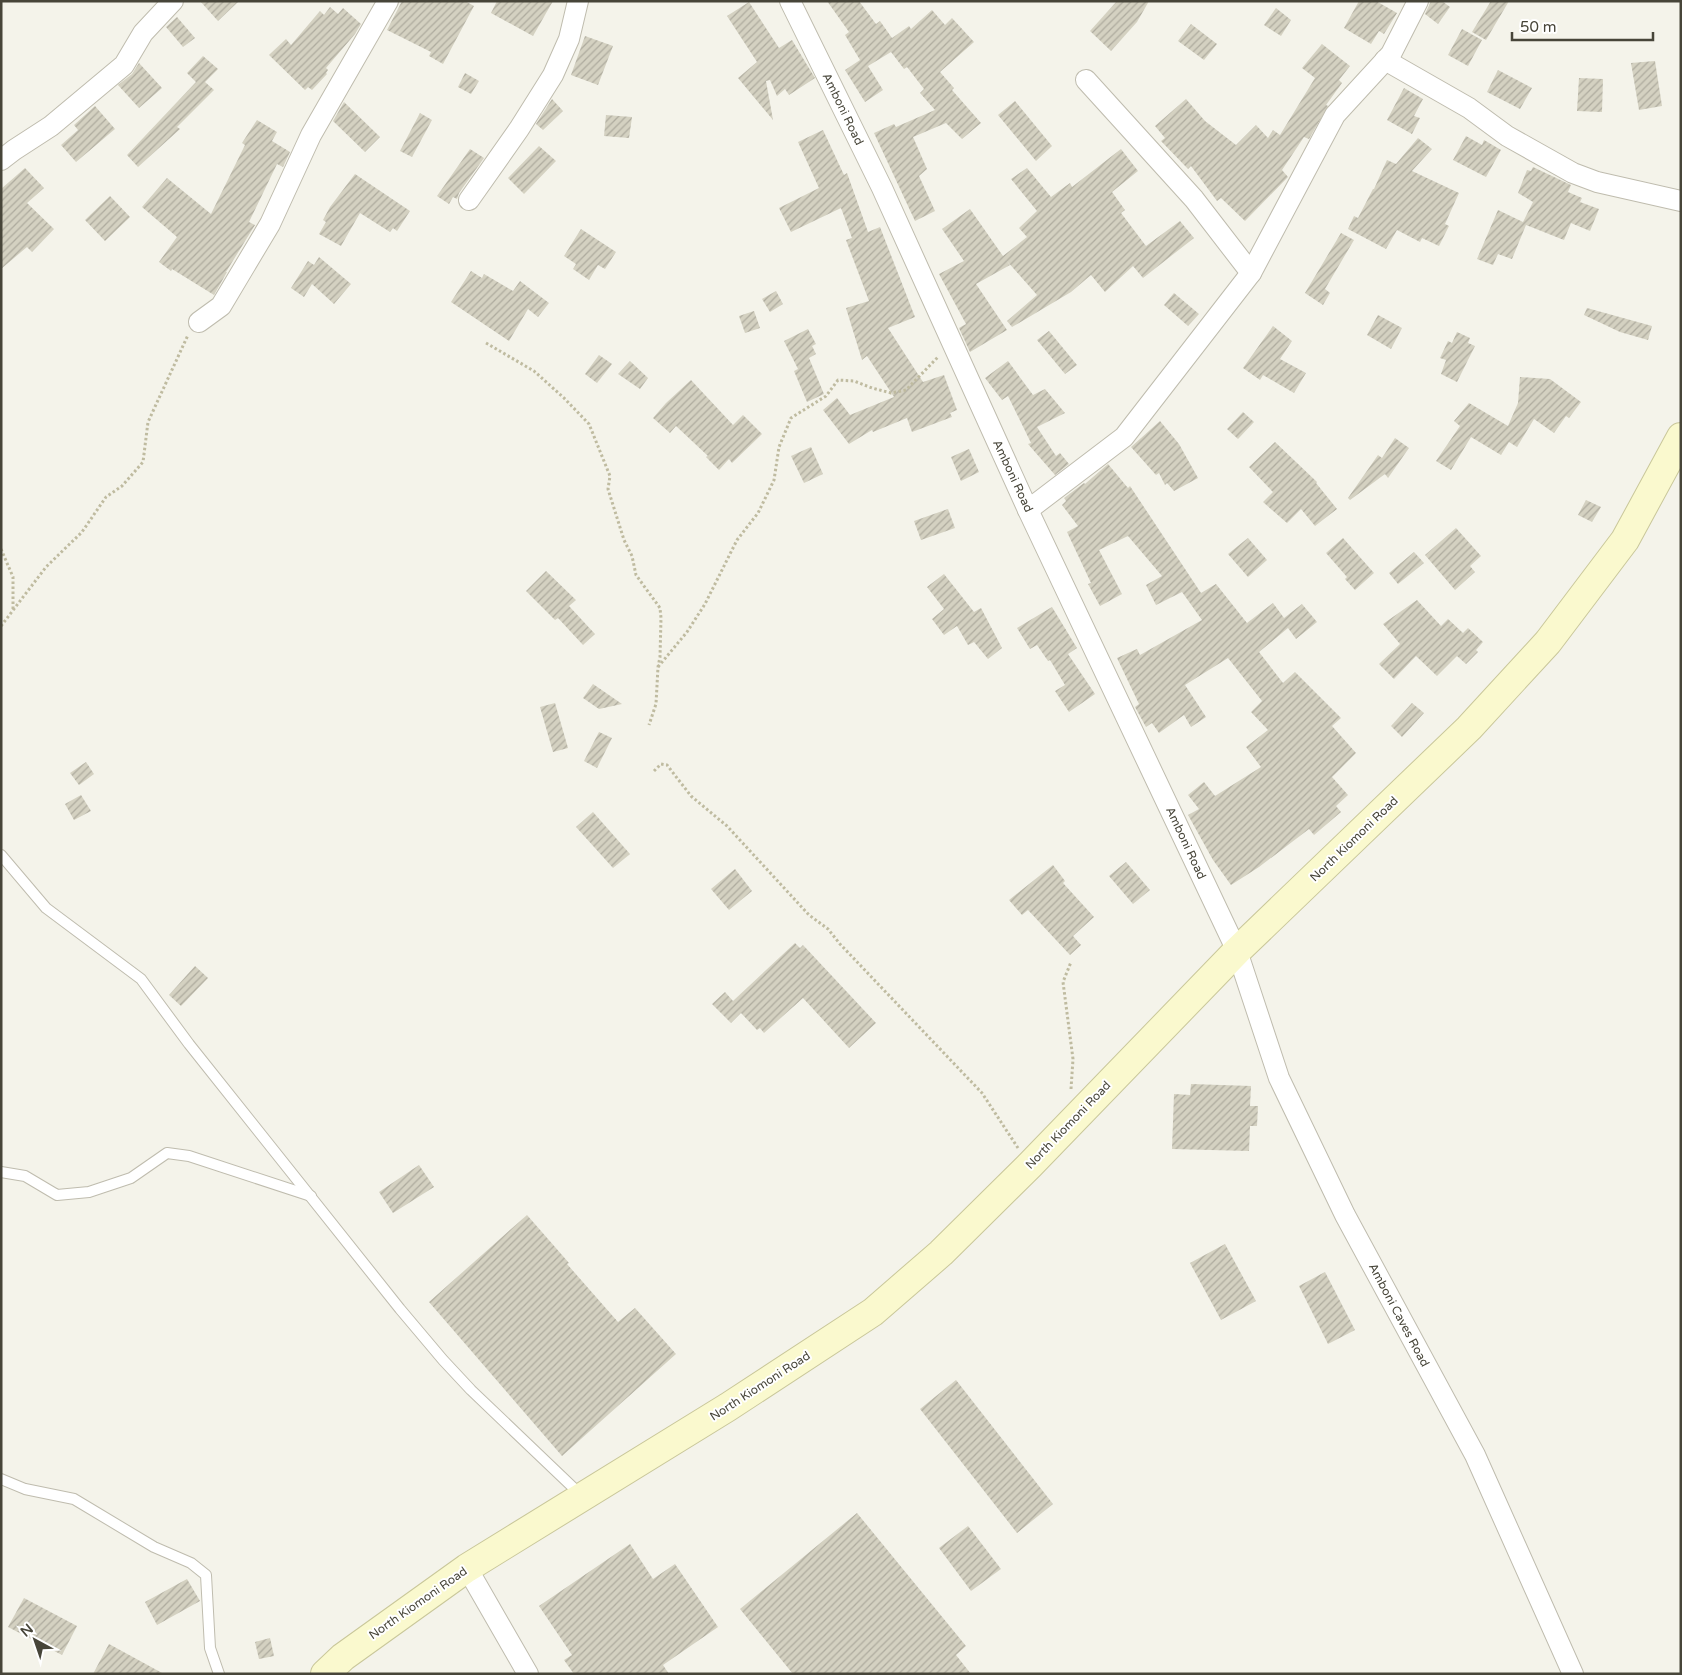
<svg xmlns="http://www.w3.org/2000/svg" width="1682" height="1675" viewBox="0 0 1682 1675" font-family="'Varela Round',sans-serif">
  <defs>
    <pattern id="building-hatch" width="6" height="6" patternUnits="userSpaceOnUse" patternTransform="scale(1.25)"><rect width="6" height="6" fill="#d4d1c1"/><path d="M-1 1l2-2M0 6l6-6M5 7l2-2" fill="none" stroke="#aeab9e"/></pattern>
  </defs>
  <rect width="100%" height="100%" fill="#f4f3ea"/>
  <!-- building -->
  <g fill="url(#building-hatch)">
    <path d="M 200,1 L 239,1 L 218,21 Z"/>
    <path d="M 402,1 L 465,1 L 474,6 L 443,64 L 429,56 L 431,52 L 387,30 Z"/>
    <path d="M 497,1 L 553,1 L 533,36 L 491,13 Z"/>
    <path d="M 827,1 L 859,1 L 876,24 L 880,21 L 892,38 L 909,26 L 911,29 L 932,10 L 945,25 L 952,18 L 974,42 L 940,72 L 954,88 L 952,90 L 981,123 L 962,139 L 946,123 L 913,137 L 927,169 L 919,176 L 935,211 L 915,221 L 874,133 L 894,124 L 896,127 L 935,110 L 920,93 L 924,89 L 907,67 L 904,69 L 891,52 L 868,66 L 883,90 L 865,102 L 845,70 L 860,60 L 845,35 L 849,32 Z"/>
    <path d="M 1117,1 L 1149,1 L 1137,22 L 1111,51 L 1090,31 Z"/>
    <path d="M 1359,1 L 1376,1 L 1397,13 L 1384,34 L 1379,31 L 1371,44 L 1344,28 Z"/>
    <path d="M 1431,1 L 1442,1 L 1450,7 L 1438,24 L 1425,14 Z"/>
    <path d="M 1491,1 L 1509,1 L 1486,40 L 1472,32 Z"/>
    <path d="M 749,2 L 779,48 L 792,40 L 815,78 L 789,95 L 785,89 L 777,96 L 770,80 L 766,81 L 773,120 L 738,78 L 757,62 L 727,16 Z"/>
    <path d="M 330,7 L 338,14 L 343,8 L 361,24 L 355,34 L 326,68 L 328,70 L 326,73 L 327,74 L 312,90 L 308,87 L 305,90 L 269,55 L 286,39 L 291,45 L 320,11 L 324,15 Z"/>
    <path d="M 1276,8 L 1291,20 L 1281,36 L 1264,25 Z"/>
    <path d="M 177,17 L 195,38 L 183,47 L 166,27 Z"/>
    <path d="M 1191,24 L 1217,44 L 1204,60 L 1178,41 Z"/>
    <path d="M 1462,29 L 1482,40 L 1468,66 L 1448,55 Z"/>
    <path d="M 585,36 L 613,46 L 598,85 L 571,75 Z"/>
    <path d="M 1322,44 L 1350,66 L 1339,80 L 1342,83 L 1326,105 L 1328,106 L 1309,139 L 1304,137 L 1282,170 L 1288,177 L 1245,221 L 1221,198 L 1217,201 L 1191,166 L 1188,169 L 1161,141 L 1165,138 L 1155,126 L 1186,99 L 1205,121 L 1236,145 L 1256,125 L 1268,138 L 1273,130 L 1280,135 L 1315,78 L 1302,68 Z"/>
    <path d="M 203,56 L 218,69 L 205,82 L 214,90 L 177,127 L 180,129 L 138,167 L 127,155 L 196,82 L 187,73 Z"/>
    <path d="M 1655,61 L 1662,106 L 1639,110 L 1631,63 Z"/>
    <path d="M 139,63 L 162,88 L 139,108 L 118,85 L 132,74 Z"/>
    <path d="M 1498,70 L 1532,88 L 1520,109 L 1487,92 Z"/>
    <path d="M 465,73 L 479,81 L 471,94 L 458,87 Z"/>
    <path d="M 1579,78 L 1603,79 L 1602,112 L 1577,111 Z"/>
    <path d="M 1404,88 L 1423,99 L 1414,116 L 1420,118 L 1412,134 L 1387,120 Z"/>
    <path d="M 552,99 L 563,111 L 543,130 L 536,124 Z"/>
    <path d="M 1015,101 L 1052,146 L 1036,161 L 998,115 Z"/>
    <path d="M 344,102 L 380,137 L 365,152 L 333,121 Z"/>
    <path d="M 95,106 L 115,129 L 76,162 L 61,145 L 78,130 L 74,125 Z"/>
    <path d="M 420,113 L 432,120 L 412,157 L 400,151 Z"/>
    <path d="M 606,115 L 632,117 L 629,138 L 604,136 Z"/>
    <path d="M 257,120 L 277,132 L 272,141 L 290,152 L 283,167 L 277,164 L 249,222 L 255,225 L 226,272 L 227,272 L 214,295 L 172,269 L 171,271 L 159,262 L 177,237 L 142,207 L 167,178 L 211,214 L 245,145 L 242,143 Z"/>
    <path d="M 823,130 L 844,175 L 847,173 L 868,232 L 880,227 L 915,317 L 888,328 L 923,382 L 944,375 L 957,410 L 950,413 L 952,417 L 912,432 L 907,418 L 873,432 L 872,430 L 849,444 L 823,410 L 837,398 L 850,415 L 894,397 L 867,356 L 862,360 L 846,308 L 869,301 L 846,240 L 852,238 L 841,208 L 791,232 L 779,208 L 819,188 L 798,142 Z"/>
    <path d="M 1466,136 L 1482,145 L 1484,140 L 1501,150 L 1486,177 L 1453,160 Z"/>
    <path d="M 1418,138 L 1432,149 L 1412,171 L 1459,193 L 1445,224 L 1449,226 L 1439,246 L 1422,238 L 1420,242 L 1397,230 L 1386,249 L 1348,229 L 1354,216 L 1358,218 L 1373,189 L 1374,189 L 1387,160 L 1396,164 Z"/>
    <path d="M 539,146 L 556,161 L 524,194 L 508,178 Z"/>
    <path d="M 470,149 L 484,158 L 459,193 L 457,199 L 453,197 L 449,204 L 437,196 Z"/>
    <path d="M 1121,149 L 1138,171 L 1112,192 L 1125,210 L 1121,213 L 1146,246 L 1180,221 L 1194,238 L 1143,278 L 1133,266 L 1105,292 L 1091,275 L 1071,292 L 1012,327 L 1007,321 L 1037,295 L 1006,260 L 1010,265 L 976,284 L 1007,330 L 970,352 L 959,328 L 966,324 L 939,274 L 964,261 L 942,229 L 970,209 L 1003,256 L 1027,237 L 1019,228 L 1037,211 L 1011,179 L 1027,168 L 1051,197 L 1070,183 L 1072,187 Z"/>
    <path d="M 1533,167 L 1571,185 L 1568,192 L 1582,198 L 1580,202 L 1599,209 L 1590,231 L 1571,223 L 1564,240 L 1526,225 L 1512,259 L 1498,254 L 1493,265 L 1477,259 L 1498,210 L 1523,222 L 1533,202 L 1518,193 L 1527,170 L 1531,171 Z"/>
    <path d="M 25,168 L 44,188 L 27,203 L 54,229 L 32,252 L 27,247 L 1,269 L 1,189 Z"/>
    <path d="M 355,174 L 410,211 L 397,231 L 393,228 L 390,232 L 360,213 L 341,246 L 319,234 L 326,222 L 323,220 L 330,207 Z"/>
    <path d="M 110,196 L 130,217 L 105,241 L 85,220 Z"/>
    <path d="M 581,229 L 616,252 L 605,269 L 598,265 L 589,280 L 573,269 L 576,264 L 564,256 Z"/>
    <path d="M 1341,233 L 1354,240 L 1325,289 L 1330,293 L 1323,305 L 1305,293 Z"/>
    <path d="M 319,257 L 351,284 L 334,304 L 312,284 L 304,297 L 291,288 L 308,261 L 314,265 Z"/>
    <path d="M 471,271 L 482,278 L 484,274 L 513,291 L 520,281 L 549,303 L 538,317 L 528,309 L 509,341 L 451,302 Z"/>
    <path d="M 776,291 L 783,304 L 770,312 L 762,299 Z"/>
    <path d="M 1174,293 L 1199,314 L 1188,326 L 1164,305 Z"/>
    <path d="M 1587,308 L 1652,326 L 1648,340 L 1620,332 L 1584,315 Z"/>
    <path d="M 754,311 L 760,328 L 745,333 L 739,316 Z"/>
    <path d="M 1378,315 L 1402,328 L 1391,349 L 1367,335 Z"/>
    <path d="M 1273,326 L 1292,341 L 1280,359 L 1306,373 L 1294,393 L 1263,375 L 1260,380 L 1243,368 Z"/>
    <path d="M 808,329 L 816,344 L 812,346 L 816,354 L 809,358 L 824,394 L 807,402 L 794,371 L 798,369 L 784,341 Z"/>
    <path d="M 1049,331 L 1077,365 L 1065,374 L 1037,340 Z"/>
    <path d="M 1457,332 L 1470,338 L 1468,343 L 1475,346 L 1457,382 L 1441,374 L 1446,360 L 1440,358 L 1448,341 L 1452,343 Z"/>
    <path d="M 599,355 L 612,364 L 597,383 L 585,374 Z"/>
    <path d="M 630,361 L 648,378 L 640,389 L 618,374 Z"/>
    <path d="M 1008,361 L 1033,395 L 1045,389 L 1065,413 L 1037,427 L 1056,456 L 1060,453 L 1069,464 L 1055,475 L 1028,444 L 1031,443 L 1008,396 L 1002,400 L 985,378 Z"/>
    <path d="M 1520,377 L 1550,379 L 1581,402 L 1569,418 L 1566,416 L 1554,433 L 1534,419 L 1517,447 L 1509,442 L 1501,455 L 1471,437 L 1451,470 L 1436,461 L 1460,426 L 1454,421 L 1469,403 L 1508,426 L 1518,403 Z"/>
    <path d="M 691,380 L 733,425 L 743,415 L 762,434 L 732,463 L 729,459 L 719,470 L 706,457 L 708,456 L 676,426 L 670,433 L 653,418 L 666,403 Z"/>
    <path d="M 1243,412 L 1254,422 L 1238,439 L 1227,429 Z"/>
    <path d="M 1160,421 L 1179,444 L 1198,478 L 1174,491 L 1167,483 L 1165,485 L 1159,473 L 1156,475 L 1131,447 Z"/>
    <path d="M 1395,438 L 1409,448 L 1388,478 L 1385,474 L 1350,500 L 1348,498 L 1378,455 L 1382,458 Z"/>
    <path d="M 1275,442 L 1317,482 L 1316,483 L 1337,509 L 1315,526 L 1301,509 L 1287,523 L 1263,502 L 1273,492 L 1249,467 Z"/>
    <path d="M 811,447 L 823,474 L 804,483 L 791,456 Z"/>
    <path d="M 969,449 L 979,472 L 961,481 L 951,457 Z"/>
    <path d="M 1108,464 L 1128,488 L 1130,486 L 1201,593 L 1216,584 L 1247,623 L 1273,603 L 1284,618 L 1302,604 L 1317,622 L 1296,639 L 1288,628 L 1259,652 L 1283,683 L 1295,672 L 1341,718 L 1332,726 L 1356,753 L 1332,777 L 1348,795 L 1336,806 L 1341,812 L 1314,835 L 1309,829 L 1259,867 L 1231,885 L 1213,860 L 1188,815 L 1199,809 L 1188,795 L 1204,782 L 1215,796 L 1261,767 L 1246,747 L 1268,730 L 1251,712 L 1262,701 L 1228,658 L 1185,685 L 1206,717 L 1191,727 L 1184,715 L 1159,733 L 1152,723 L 1146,727 L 1135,707 L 1139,704 L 1117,658 L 1137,649 L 1140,655 L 1202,620 L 1182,592 L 1156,605 L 1146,585 L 1162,576 L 1128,536 L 1099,550 L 1122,594 L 1100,606 L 1088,584 L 1091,583 L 1067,532 L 1078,526 L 1062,505 L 1066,501 L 1064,498 L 1084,483 L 1085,484 Z"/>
    <path d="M 1586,500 L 1601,507 L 1592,522 L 1578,515 Z"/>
    <path d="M 948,509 L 955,528 L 921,540 L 914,521 Z"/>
    <path d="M 1456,528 L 1481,556 L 1470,566 L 1475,572 L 1455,590 L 1425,555 Z"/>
    <path d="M 1248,538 L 1267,560 L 1248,577 L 1228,554 Z"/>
    <path d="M 1343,538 L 1374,573 L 1355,590 L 1345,579 L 1347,577 L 1326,553 Z"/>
    <path d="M 1414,552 L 1424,563 L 1398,584 L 1389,573 Z"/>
    <path d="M 546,571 L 576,600 L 569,606 L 595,634 L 583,645 L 558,618 L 555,620 L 526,591 Z"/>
    <path d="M 944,574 L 974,612 L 981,608 L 1002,648 L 988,659 L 974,642 L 968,645 L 957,626 L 944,635 L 932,619 L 944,609 L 927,587 Z"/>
    <path d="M 1417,600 L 1441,626 L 1448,619 L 1463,633 L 1468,628 L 1483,642 L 1476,650 L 1478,652 L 1466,664 L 1457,656 L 1437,676 L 1416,656 L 1394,679 L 1379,664 L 1400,644 L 1383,624 Z"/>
    <path d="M 1052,607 L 1077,648 L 1068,654 L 1095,694 L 1069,712 L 1055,691 L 1065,685 L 1050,660 L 1048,661 L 1037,645 L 1030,649 L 1017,628 Z"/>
    <path d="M 593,684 L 622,704 L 599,709 L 583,698 Z"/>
    <path d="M 555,703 L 568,748 L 553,752 L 540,707 Z"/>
    <path d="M 1412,703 L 1424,713 L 1402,737 L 1391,726 Z"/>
    <path d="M 599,732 L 612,738 L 597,768 L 584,761 Z"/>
    <path d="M 86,762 L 94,774 L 79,785 L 70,773 Z"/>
    <path d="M 81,795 L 91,811 L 74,820 L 65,804 Z"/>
    <path d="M 593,812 L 630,854 L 613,868 L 576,827 Z"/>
    <path d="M 1126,862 L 1150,890 L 1133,904 L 1109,876 Z"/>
    <path d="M 1053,865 L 1065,881 L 1063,883 L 1094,917 L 1073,936 L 1081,945 L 1070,955 L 1028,910 L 1022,915 L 1009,900 Z"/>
    <path d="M 735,869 L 752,891 L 729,910 L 711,889 Z"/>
    <path d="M 795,943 L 800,948 L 803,945 L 876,1023 L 849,1048 L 803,998 L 764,1033 L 760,1028 L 757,1030 L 741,1013 L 731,1023 L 712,1004 L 725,992 L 733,1001 Z"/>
    <path d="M 195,966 L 208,978 L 181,1006 L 169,995 Z"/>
    <path d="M 1191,1084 L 1251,1086 L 1250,1106 L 1258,1106 L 1257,1126 L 1250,1126 L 1249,1151 L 1172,1149 L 1174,1094 L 1190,1095 Z"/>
    <path d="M 419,1165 L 434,1187 L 393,1213 L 379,1192 Z"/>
    <path d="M 527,1215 L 569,1263 L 567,1264 L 618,1322 L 635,1308 L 676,1354 L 562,1456 L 429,1302 Z"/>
    <path d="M 1225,1244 L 1256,1301 L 1221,1320 L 1190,1263 Z"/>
    <path d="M 1325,1272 L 1355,1330 L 1328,1344 L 1299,1286 Z"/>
    <path d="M 956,1380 L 1053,1504 L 1017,1533 L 920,1409 Z"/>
    <path d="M 857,1513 L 966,1646 L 956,1655 L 971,1674 L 793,1674 L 740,1609 Z"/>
    <path d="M 968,1526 L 1001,1569 L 971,1591 L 939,1548 Z"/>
    <path d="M 630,1544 L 653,1579 L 675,1564 L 718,1627 L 663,1665 L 669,1674 L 574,1674 L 564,1660 L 572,1655 L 539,1606 Z"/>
    <path d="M 187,1579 L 200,1601 L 157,1625 L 145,1602 Z"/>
    <path d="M 24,1598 L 77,1626 L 62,1655 L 8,1627 Z"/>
    <path d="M 270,1638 L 274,1656 L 259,1659 L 255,1642 Z"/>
    <path d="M 109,1644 L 164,1674 L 93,1674 Z"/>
  </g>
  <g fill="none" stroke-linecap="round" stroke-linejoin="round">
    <!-- service casing -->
    <g stroke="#bfbcae" stroke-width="12">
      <g id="service">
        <path d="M 1,855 L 46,908 L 141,979 L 189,1044 L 400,1309 L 443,1360 L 471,1390 L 582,1496"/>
        <path d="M 1,1172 L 25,1176 L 57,1195 L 89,1192 L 131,1178 L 167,1153 L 189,1156 L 311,1196"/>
        <path d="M 1,1479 L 25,1489 L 74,1499 L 154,1547 L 191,1563 L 206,1575 L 210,1648 L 219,1674"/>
      </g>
    </g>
    <!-- minor casing -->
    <g stroke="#bfbcae" stroke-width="22">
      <g id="minor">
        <path d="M 790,1 L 882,188 L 1028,510 L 1237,951 L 1279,1078 L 1345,1215 L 1475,1455 L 1573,1674"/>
        <path d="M 1385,60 L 1469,108 L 1507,136 L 1573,173 L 1597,182 L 1681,201"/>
        <path d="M 1086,80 L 1194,199 L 1251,273"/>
        <path d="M 1,160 L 14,150 L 51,126 L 124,65 L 143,33 L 173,1"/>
        <path d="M 469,200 L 519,129 L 553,75 L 569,39 L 578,1"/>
        <path d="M 199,322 L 221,306 L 270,224 L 311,135 L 388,1"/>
        <path d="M 1028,510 L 1124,437 L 1251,273 L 1335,115 L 1391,54 L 1418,1"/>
        <path d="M 467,1568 L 528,1674"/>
      </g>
    </g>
    <!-- secondary casing -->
    <g stroke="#c9c79a" stroke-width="30">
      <path id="secondary" d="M 325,1674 L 343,1657 L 467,1568 L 728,1407 L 873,1312 L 941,1253 L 1030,1165 L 1237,951 L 1469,728 L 1548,642 L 1625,540 L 1681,437"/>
    </g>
    <!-- path -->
    <g stroke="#bfbba0" stroke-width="3" stroke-dasharray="2.5 2.5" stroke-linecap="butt">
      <path d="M 486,343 L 534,371 L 564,398 L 589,424 L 610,476 L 608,489 L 624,540 L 632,556 L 636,575 L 660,608 L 661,618 L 660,657 L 658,667 L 656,704 L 649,725"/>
      <path d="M 1,549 L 13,577 L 13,609"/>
      <path d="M 1,626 L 46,567 L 82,532 L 106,497 L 122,486 L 143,462 L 148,422 L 188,335"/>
      <path d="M 658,667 L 687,632 L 705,604 L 737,540 L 758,513 L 774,480 L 779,447 L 791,418 L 826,396 L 838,380 L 854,381 L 872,388 L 891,393 L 906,390 L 938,357"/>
      <path d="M 654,771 L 661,764 L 667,765 L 691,796 L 727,826 L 809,915 L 828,929 L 840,944 L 982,1093 L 1018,1148"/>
      <path d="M 1071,1089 L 1073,1059 L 1063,982 L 1071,962"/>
    </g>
    <!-- service -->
    <use href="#service" stroke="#fff" stroke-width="10"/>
    <!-- minor -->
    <use href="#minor" stroke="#fff" stroke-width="20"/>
    <!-- secondary -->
    <use href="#secondary" stroke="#faf9ce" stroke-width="28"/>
  </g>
  <g text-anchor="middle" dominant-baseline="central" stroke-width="4" stroke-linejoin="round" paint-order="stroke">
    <!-- street labels -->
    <g font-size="12" fill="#474539" stroke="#fff">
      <text transform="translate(843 109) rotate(64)">Amboni Road</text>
      <text transform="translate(1013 476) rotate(65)">Amboni Road</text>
      <text transform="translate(1354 839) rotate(-44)">North Kiomoni Road</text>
      <text transform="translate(1186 843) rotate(65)">Amboni Road</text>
      <text transform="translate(1068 1125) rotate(-46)">North Kiomoni Road</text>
      <text transform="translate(1399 1315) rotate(62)">Amboni Caves Road</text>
      <text transform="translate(760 1386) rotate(-33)">North Kiomoni Road</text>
      <text transform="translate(418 1603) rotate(-35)">North Kiomoni Road</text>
    </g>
  </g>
  <!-- border -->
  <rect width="1682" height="1675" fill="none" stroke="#474539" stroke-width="5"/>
  <!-- north arrow -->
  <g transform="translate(35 1640) rotate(320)" stroke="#ffffff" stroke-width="4" paint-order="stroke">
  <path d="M0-4L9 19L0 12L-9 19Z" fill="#474539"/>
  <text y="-8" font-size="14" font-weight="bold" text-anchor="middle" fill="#474539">N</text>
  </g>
  <!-- scale -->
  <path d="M1512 32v8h141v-8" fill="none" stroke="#474539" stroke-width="2.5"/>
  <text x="1520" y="32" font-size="15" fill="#474539" stroke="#ffffff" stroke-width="4" paint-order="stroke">50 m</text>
</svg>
